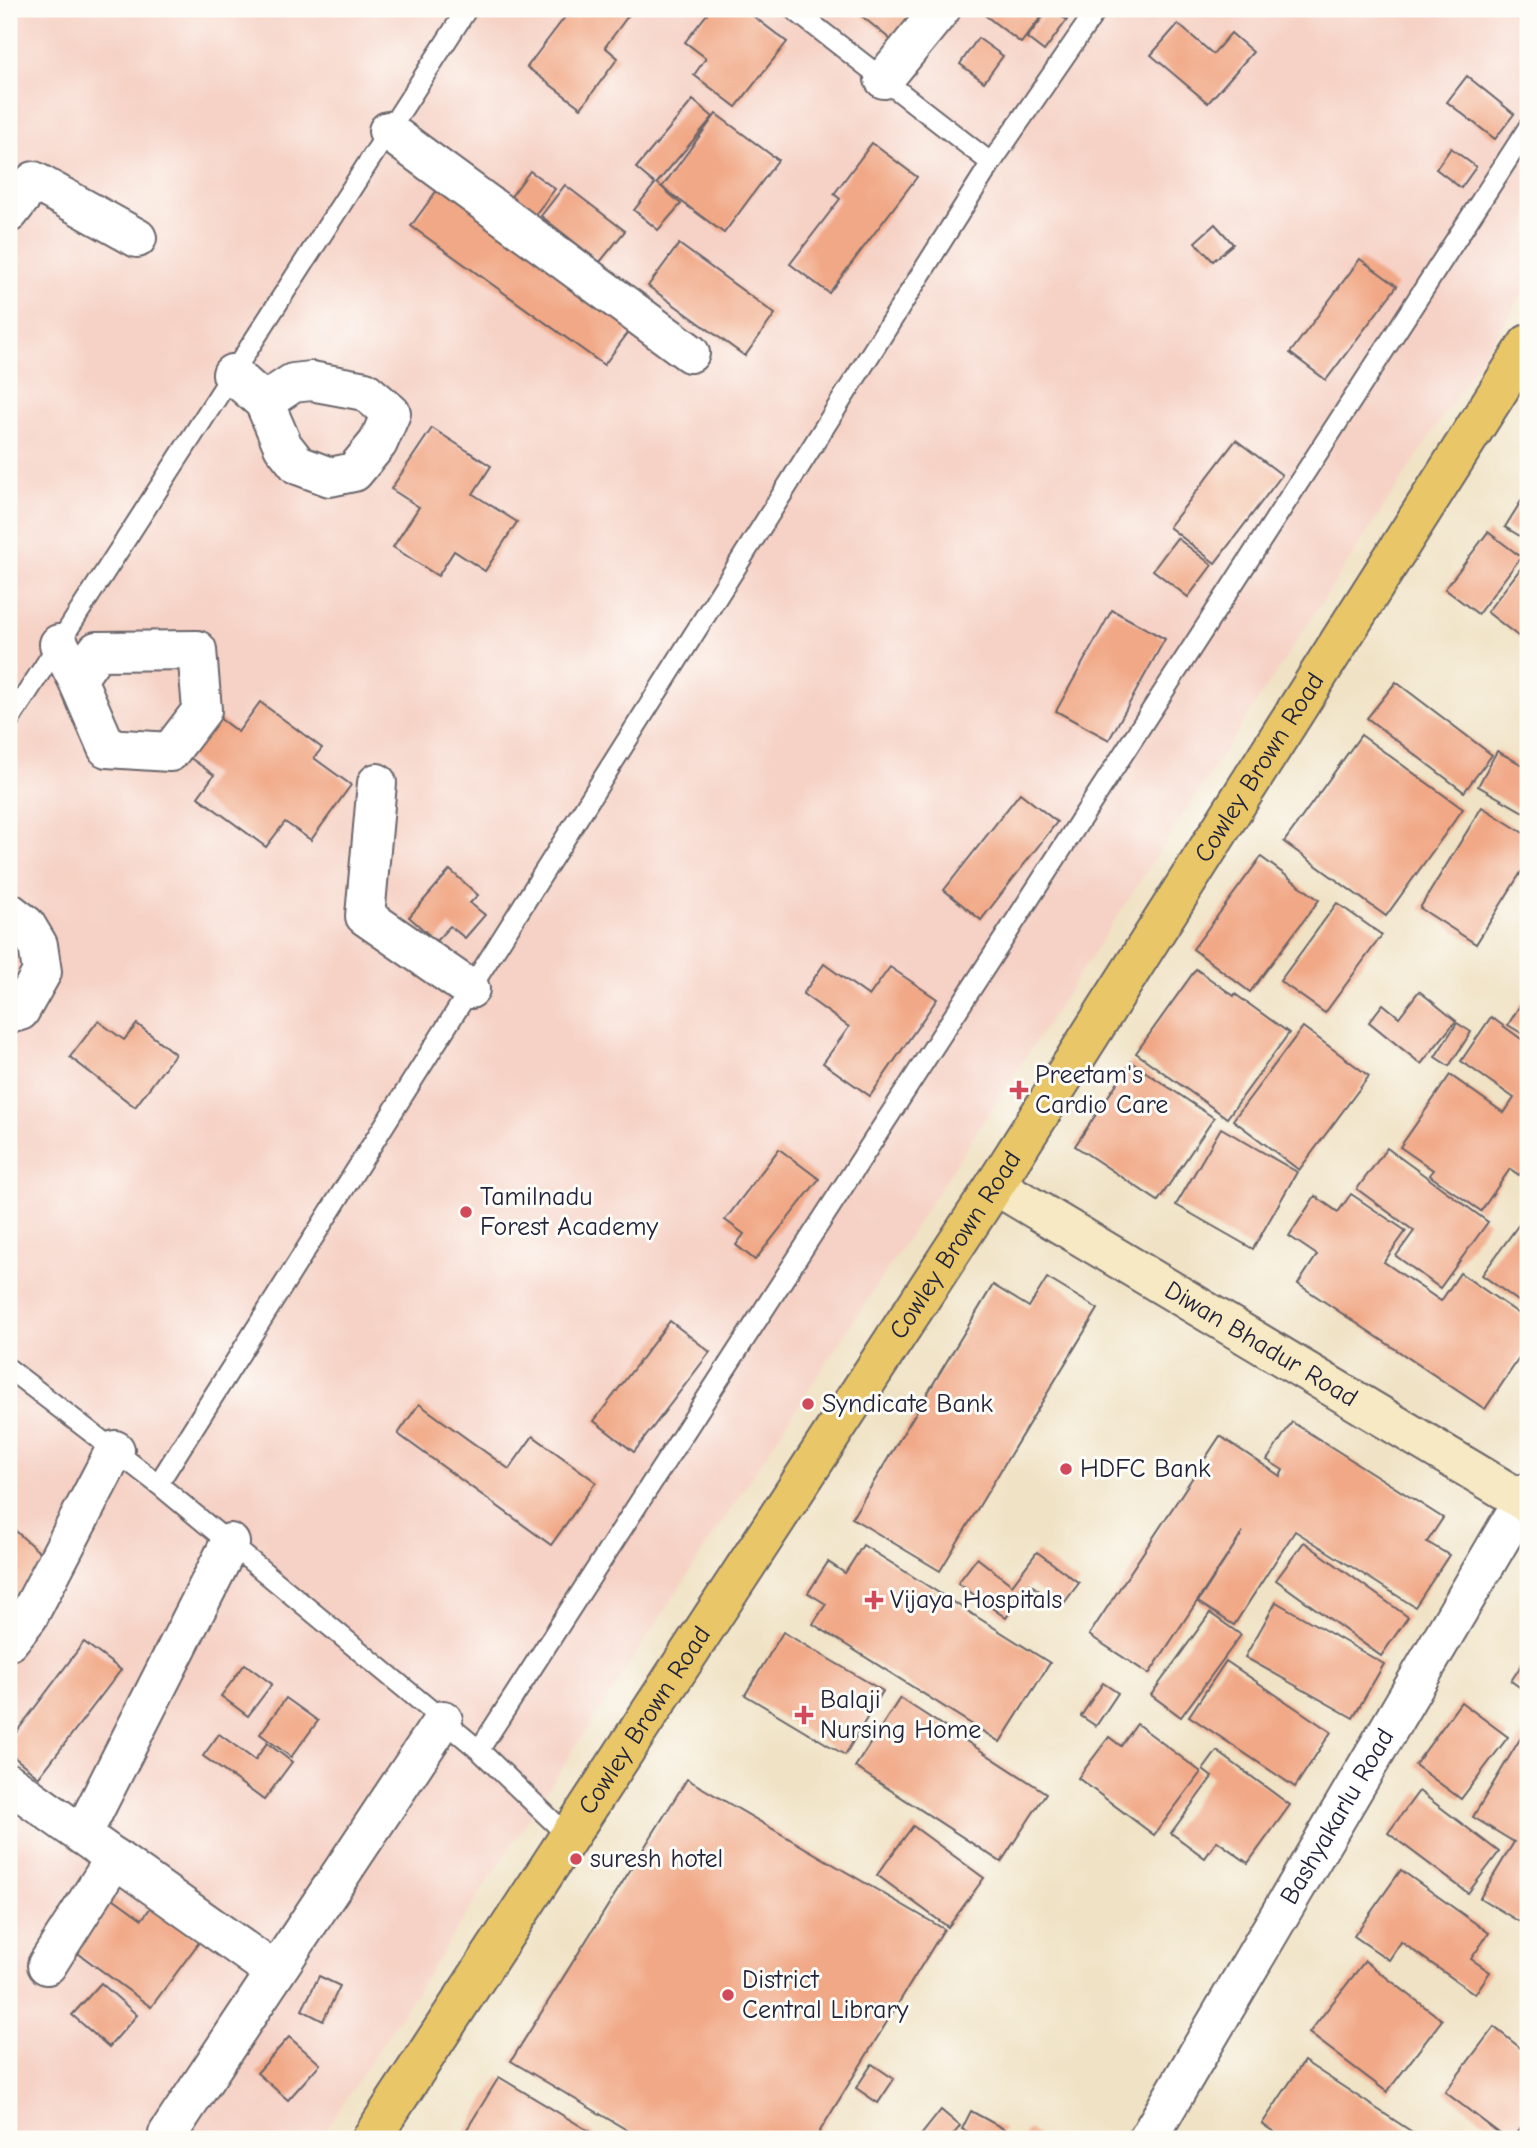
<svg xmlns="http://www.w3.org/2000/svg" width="1537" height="2148" viewBox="0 0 1537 2148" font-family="'Comic Neue',sans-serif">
  <rect width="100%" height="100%" fill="#fdfcf7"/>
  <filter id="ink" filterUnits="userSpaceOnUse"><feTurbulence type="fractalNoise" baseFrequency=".0143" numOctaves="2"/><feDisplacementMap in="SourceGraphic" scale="14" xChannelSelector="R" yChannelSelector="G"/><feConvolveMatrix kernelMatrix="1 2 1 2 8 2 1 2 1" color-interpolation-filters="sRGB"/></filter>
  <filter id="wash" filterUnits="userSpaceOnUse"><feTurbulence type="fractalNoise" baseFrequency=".00686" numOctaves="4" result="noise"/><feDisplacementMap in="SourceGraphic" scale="28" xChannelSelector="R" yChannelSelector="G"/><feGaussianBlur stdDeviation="1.57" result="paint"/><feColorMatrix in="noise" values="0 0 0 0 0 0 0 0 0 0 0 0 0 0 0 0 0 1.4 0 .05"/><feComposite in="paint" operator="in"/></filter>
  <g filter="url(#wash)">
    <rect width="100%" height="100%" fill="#f0e2c4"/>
    <!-- built -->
    <path fill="#f6d1c5" d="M 9,9 L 1528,9 L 1528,286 L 320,2139 L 9,2139 Z"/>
    <g id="blocks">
      <!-- building -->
      <g fill="#f1a886">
        <path d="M 571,9 L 633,9 L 605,47 L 618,58 L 581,108 L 527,67 Z"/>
        <path d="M 711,9 L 744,9 L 787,42 L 736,107 L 694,75 L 706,58 L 685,42 Z"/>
        <path d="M 853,9 L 932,9 L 901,48 Z"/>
        <path d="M 977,9 L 1047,9 L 1021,43 Z"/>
        <path d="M 1049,9 L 1067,20 L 1044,51 L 1027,38 Z"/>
        <path d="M 1178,24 L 1213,54 L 1231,33 L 1253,52 L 1208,103 L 1151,55 Z"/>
        <path d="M 978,38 L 1003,56 L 984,82 L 960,64 Z"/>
        <path d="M 1467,76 L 1514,114 L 1495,139 L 1447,102 Z"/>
        <path d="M 693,100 L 713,117 L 657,183 L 681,204 L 658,230 L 634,210 L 655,184 L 636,168 Z"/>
        <path d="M 716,114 L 778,160 L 724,233 L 662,187 Z"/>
        <path d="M 872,143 L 917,177 L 829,293 L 790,264 L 840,199 L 834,194 Z"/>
        <path d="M 1451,148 L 1476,167 L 1461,188 L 1436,169 Z"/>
        <path d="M 530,171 L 555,189 L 534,216 L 510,198 Z"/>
        <path d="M 443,182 L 636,322 L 604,365 L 411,226 Z"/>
        <path d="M 565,185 L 625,231 L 600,262 L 541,216 Z"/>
        <path d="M 1215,224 L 1233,244 L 1213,261 L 1195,242 Z"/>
        <path d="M 679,244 L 775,314 L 745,356 L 648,286 Z"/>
        <path d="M 1360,259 L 1397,286 L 1326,380 L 1290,353 Z"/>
        <path d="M 432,428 L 491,466 L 473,494 L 517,522 L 485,571 L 454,551 L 438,576 L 393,547 L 419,507 L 391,489 Z"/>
        <path d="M 1236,440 L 1282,475 L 1215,563 L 1169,527 Z"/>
        <path d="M 1528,490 L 1528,541 L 1505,527 Z"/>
        <path d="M 1488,532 L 1521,557 L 1478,614 L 1445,589 Z"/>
        <path d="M 1177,538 L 1212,565 L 1188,597 L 1153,570 Z"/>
        <path d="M 1528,559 L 1528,642 L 1527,643 L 1487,612 Z"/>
        <path d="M 1112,610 L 1165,639 L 1109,740 L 1056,711 Z"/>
        <path d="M 1396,682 L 1492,755 L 1464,792 L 1367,718 Z"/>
        <path d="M 260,702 L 322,748 L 314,758 L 351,785 L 311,840 L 285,822 L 266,847 L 198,797 L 214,775 L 182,752 L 211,712 L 238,732 Z"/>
        <path d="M 1361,735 L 1463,809 L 1386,916 L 1284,842 Z"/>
        <path d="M 1497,751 L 1528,768 L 1528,807 L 1525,813 L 1478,786 Z"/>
        <path d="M 1020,793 L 1057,822 L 981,920 L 944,890 Z"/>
        <path d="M 1482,807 L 1528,836 L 1528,861 L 1476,944 L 1420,908 Z"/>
        <path d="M 1261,857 L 1319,900 L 1250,992 L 1193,949 Z"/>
        <path d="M 450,870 L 478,895 L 470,903 L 485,915 L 465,938 L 450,926 L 436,941 L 409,917 Z"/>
        <path d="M 1337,903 L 1382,935 L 1325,1013 L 1280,981 Z"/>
        <path d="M 824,964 L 869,996 L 890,967 L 937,999 L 870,1096 L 823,1063 L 849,1027 L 803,994 Z"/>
        <path d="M 1196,969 L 1234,996 L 1235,994 L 1289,1033 L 1227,1118 L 1136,1053 Z"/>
        <path d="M 1419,991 L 1456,1021 L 1421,1064 L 1369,1022 L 1383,1004 L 1399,1017 Z"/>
        <path d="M 1528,992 L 1528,1037 L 1508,1025 Z"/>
        <path d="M 1491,1017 L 1528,1044 L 1528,1161 L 1519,1175 L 1510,1169 L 1481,1211 L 1429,1175 L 1433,1170 L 1400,1147 L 1450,1075 L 1504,1113 L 1514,1098 L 1461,1061 Z"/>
        <path d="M 98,1021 L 124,1040 L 137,1024 L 175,1054 L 135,1107 L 70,1057 Z"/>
        <path d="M 1457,1023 L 1471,1032 L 1449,1066 L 1435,1057 Z"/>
        <path d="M 1303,1027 L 1369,1076 L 1299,1170 L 1233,1120 Z"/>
        <path d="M 1131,1062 L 1214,1118 L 1158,1201 L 1075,1146 Z"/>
        <path d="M 1221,1128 L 1297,1172 L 1253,1249 L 1176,1205 Z"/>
        <path d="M 1387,1148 L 1488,1222 L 1440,1288 L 1396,1256 L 1414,1231 L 1357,1189 Z"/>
        <path d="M 779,1149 L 819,1179 L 755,1260 L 736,1245 L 744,1234 L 725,1220 Z"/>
        <path d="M 1351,1194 L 1406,1231 L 1384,1262 L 1441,1301 L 1460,1273 L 1528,1320 L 1528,1345 L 1485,1409 L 1298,1284 L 1317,1255 L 1289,1236 L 1315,1196 L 1338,1212 Z"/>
        <path d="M 1528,1212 L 1528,1308 L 1482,1275 Z"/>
        <path d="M 1047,1278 L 1098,1309 L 940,1571 L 852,1518 L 993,1285 L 1029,1307 Z"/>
        <path d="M 670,1321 L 710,1352 L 634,1452 L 594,1421 Z"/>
        <path d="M 419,1404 L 509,1469 L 533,1436 L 596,1482 L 551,1545 L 398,1434 Z"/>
        <path d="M 1292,1422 L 1443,1518 L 1427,1542 L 1449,1555 L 1415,1607 L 1295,1531 L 1234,1625 L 1198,1602 L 1243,1532 L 1149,1674 L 1089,1635 L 1220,1436 L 1280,1476 L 1283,1470 L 1267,1460 Z"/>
        <path d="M 9,1525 L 49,1561 L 14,1600 L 9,1595 Z"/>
        <path d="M 1304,1542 L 1408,1617 L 1381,1656 L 1276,1580 Z"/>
        <path d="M 863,1545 L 1050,1663 L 1000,1742 L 813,1624 L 826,1604 L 808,1593 L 828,1562 L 845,1573 Z"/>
        <path d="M 1037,1552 L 1079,1583 L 1061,1607 L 1030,1584 L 1006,1618 L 958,1583 L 977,1558 L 1012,1585 Z"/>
        <path d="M 1276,1602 L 1384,1664 L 1353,1718 L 1245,1657 Z"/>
        <path d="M 1210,1613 L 1241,1635 L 1181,1717 L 1151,1695 Z"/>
        <path d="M 783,1632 L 883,1691 L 845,1755 L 745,1695 Z"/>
        <path d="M 84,1642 L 121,1670 L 39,1777 L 9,1753 L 9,1742 Z"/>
        <path d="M 1528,1655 L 1528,1693 L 1511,1681 Z"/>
        <path d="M 1226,1661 L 1331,1732 L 1295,1787 L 1189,1716 Z"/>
        <path d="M 245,1664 L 272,1684 L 248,1716 L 221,1696 Z"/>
        <path d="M 1103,1683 L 1118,1693 L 1096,1726 L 1081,1716 Z"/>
        <path d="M 286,1698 L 318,1721 L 291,1757 L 260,1734 Z"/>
        <path d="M 900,1698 L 1046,1793 L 1001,1862 L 855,1767 Z"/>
        <path d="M 1461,1702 L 1508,1737 L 1461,1799 L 1415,1765 Z"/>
        <path d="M 1137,1724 L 1201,1772 L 1154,1835 L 1078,1778 L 1109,1737 L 1121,1746 Z"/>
        <path d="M 219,1734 L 255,1760 L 267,1743 L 292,1762 L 264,1800 L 203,1756 Z"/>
        <path d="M 1523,1734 L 1528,1737 L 1528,1927 L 1480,1898 L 1514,1842 L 1473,1817 Z"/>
        <path d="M 1217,1751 L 1290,1805 L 1248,1863 L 1217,1841 L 1205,1858 L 1171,1833 L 1212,1777 L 1203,1770 Z"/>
        <path d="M 687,1779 L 944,1929 L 815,2139 L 642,2139 L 511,2061 Z"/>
        <path d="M 1419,1791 L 1499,1852 L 1468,1893 L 1388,1833 Z"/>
        <path d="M 913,1826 L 984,1878 L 948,1927 L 877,1875 Z"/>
        <path d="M 1401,1870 L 1489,1933 L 1471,1959 L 1490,1972 L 1475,1994 L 1401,1942 L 1389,1960 L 1354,1936 Z"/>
        <path d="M 110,1896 L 142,1919 L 152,1906 L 200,1941 L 151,2007 L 71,1948 Z"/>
        <path d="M 1365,1961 L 1442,2020 L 1387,2092 L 1309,2033 Z"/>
        <path d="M 319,1976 L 340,1986 L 323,2021 L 302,2010 Z"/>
        <path d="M 101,1983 L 137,2015 L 109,2047 L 72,2015 Z"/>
        <path d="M 1494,2027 L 1528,2054 L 1528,2117 L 1512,2139 L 1507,2139 L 1445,2092 Z"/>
        <path d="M 289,2037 L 320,2064 L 288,2100 L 257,2073 Z"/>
        <path d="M 1304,2061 L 1423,2139 L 1285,2139 L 1262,2124 Z"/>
        <path d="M 872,2064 L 894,2079 L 878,2103 L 856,2088 Z"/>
        <path d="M 499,2077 L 602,2139 L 461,2139 Z"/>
        <path d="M 941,2110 L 960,2126 L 950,2139 L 918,2139 Z"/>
        <path d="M 971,2111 L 1004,2129 L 998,2139 L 981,2139 L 962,2129 Z"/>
        <path d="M 1029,2129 L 1042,2139 L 1021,2139 Z"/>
      </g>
    </g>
  </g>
  <g filter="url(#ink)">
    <use href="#blocks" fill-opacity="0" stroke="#6a656b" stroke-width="2"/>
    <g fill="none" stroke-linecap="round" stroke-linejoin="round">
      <!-- lane casing -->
      <g stroke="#6a656b" stroke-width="23">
        <g id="lane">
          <path d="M 793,9 L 991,163"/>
          <path d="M 9,721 L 467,9"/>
          <path d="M 9,1369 L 158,1484 L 479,1750 L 569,1837"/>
          <path d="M 158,1484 L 991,163 L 1097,9"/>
          <path d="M 479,1750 L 1528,128"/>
        </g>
      </g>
      <!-- street casing -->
      <g stroke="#6a656b" stroke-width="42">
        <g id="street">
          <path d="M 884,79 L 941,9"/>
          <path d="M 388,131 L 690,353"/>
          <path d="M 9,213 L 34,181 L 137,238"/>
          <path d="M 232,374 L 264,402 L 283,446 L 298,465 L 330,477 L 354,472 L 378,443 L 391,413 L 365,391 L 311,381 L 293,383 L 264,402"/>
          <path d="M 59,644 L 77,679 L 107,748 L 170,752 L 202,710 L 197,650 L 97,651 L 77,679"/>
          <path d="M 377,783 L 365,916 L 470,989"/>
          <path d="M 9,912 L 26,925 L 38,945 L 42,972 L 20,1011 L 9,1014"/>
          <path d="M 9,1641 L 28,1617 L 115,1450"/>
          <path d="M 9,1783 L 275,1972"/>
          <path d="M 82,1835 L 230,1543"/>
          <path d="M 47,1965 L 115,1858"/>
          <path d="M 168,2134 L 443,1720"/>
          <path id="s1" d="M 1148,2139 L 1528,1492"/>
        </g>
      </g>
      <!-- secondary casing -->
      <g stroke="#6a656b" stroke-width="42">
        <g id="secondary">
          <path id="s2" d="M 995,1185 L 1528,1504"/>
        </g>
      </g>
      <!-- primary casing -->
      <g stroke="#6a656b" stroke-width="42">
        <g id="primary">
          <path id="s3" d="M 371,2139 L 995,1185 L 1528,344"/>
        </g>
      </g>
      <!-- lane -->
      <use href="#lane" stroke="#fff" stroke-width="19"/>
      <!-- street -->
      <use href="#street" stroke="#fff" stroke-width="38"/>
      <!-- secondary -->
      <use href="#secondary" stroke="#f6e9c3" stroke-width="38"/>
      <!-- primary -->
      <use href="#primary" stroke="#e9c769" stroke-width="38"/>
    </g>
  </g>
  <!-- markers -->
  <g fill="#d1495b" stroke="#fdfcf7" stroke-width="2.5">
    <path d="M1015.5 1079.5h7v7h7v7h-7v7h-7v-7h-7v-7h7z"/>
    <circle cx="466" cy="1212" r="7"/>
    <circle cx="808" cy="1404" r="7"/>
    <circle cx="1066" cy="1469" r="7"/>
    <path d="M870.5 1589.5h7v7h7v7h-7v7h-7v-7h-7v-7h7z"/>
    <path d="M800.5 1704.5h7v7h7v7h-7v7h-7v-7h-7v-7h7z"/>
    <circle cx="576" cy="1859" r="7"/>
    <circle cx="728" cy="1995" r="7"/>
  </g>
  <g text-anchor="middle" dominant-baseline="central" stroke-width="6" stroke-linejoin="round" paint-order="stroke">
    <!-- street labels -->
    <g font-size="26" fill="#22223b" stroke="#fdfcf7">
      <text stroke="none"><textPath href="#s3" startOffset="1634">Cowley Brown Road</textPath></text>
      <text stroke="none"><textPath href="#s3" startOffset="1068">Cowley Brown Road</textPath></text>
      <text stroke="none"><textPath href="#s2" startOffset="310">Diwan Bhadur Road</textPath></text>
      <text stroke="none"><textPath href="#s3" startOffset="500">Cowley Brown Road</textPath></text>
      <text stroke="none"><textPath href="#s1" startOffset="374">Bashyakarlu Road</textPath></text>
    </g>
    <!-- poi labels -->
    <g font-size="26" fill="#22223b" stroke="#fdfcf7" text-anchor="start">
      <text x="1035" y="1075">Preetam's<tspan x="1035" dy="30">Cardio Care</tspan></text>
      <text x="480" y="1197">Tamilnadu<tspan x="480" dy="30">Forest Academy</tspan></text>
      <text x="822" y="1404">Syndicate Bank</text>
      <text x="1080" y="1469">HDFC Bank</text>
      <text x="890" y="1600">Vijaya Hospitals</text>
      <text x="820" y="1700">Balaji<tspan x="820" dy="30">Nursing Home</tspan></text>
      <text x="590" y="1859">suresh hotel</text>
      <text x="742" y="1980">District<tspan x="742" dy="30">Central Library</tspan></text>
    </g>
  </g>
  <!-- margin -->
  <rect width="1537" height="2148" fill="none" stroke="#fdfcf7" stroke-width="35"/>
</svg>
